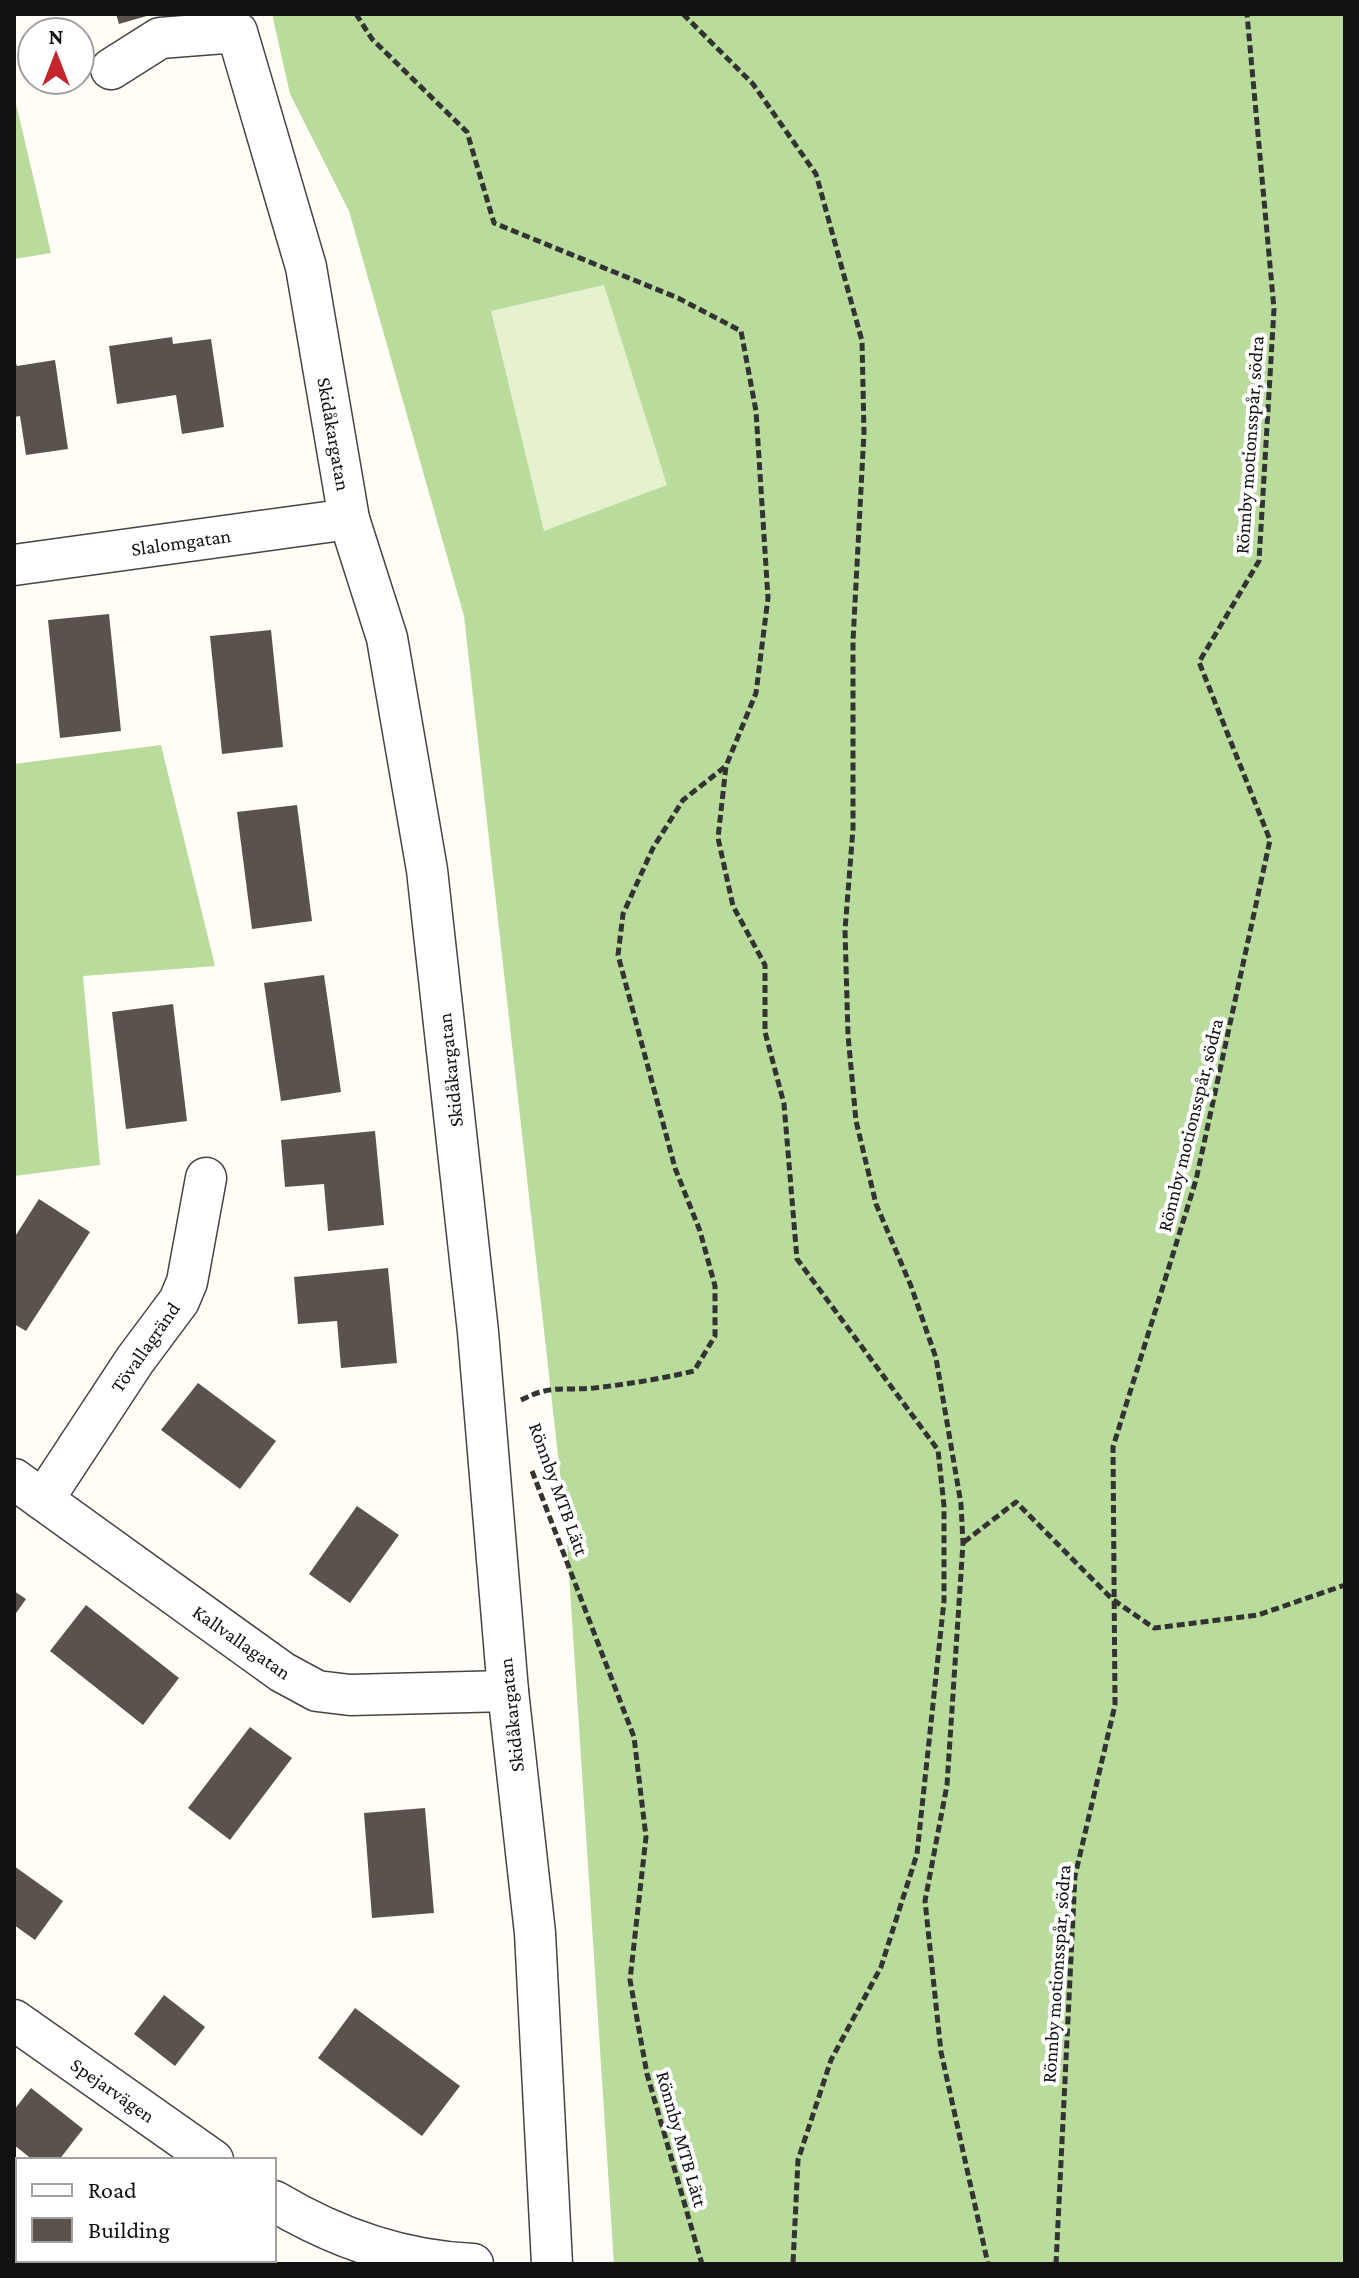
<svg xmlns="http://www.w3.org/2000/svg" width="1359" height="2278" viewBox="0 0 1359 2278" font-family="'Crimson Pro',serif">
  <rect width="100%" height="100%" fill="#fffdf5"/>
  <!-- forest -->
  <g fill="#b9dc9c">
    <path d="M 272,14 L 1345,14 L 1345,2264 L 614,2264 L 566,1527 L 464,616 L 349,211 L 290,94 Z"/>
    <path d="M 14,95 L 51,253 L 14,259 Z"/>
    <path d="M 161,745 L 215,966 L 83,976 L 100,1165 L 14,1176 L 14,764 Z"/>
  </g>
  <!-- pitch -->
  <path fill="#e6f2cf" d="M 604,285 L 667,485 L 544,531 L 491,311 Z"/>
  <!-- building -->
  <g fill="#5a524d">
    <path d="M 116,14 L 150,14 L 150,15 L 119,24 Z"/>
    <path d="M 172,337 L 173,344 L 211,339 L 224,427 L 182,434 L 176,395 L 117,404 L 109,346 Z"/>
    <path d="M 14,359 L 17,366 L 55,360 L 68,449 L 26,455 L 20,416 L 14,417 Z"/>
    <path d="M 109,614 L 121,731 L 60,738 L 48,620 Z"/>
    <path d="M 271,630 L 283,747 L 222,754 L 210,636 Z"/>
    <path d="M 297,805 L 312,921 L 252,929 L 237,812 Z"/>
    <path d="M 324,975 L 341,1092 L 281,1101 L 264,983 Z"/>
    <path d="M 173,1004 L 187,1121 L 126,1129 L 112,1012 Z"/>
    <path d="M 375,1131 L 384,1225 L 328,1231 L 324,1184 L 285,1187 L 281,1140 Z"/>
    <path d="M 39,1199 L 90,1232 L 26,1331 L 14,1324 L 14,1238 Z"/>
    <path d="M 388,1268 L 397,1363 L 341,1368 L 337,1321 L 298,1324 L 294,1277 Z"/>
    <path d="M 198,1383 L 276,1441 L 240,1489 L 161,1430 Z"/>
    <path d="M 357,1506 L 399,1535 L 350,1603 L 309,1574 Z"/>
    <path d="M 14,1591 L 26,1599 L 14,1616 Z"/>
    <path d="M 86,1605 L 179,1678 L 143,1725 L 50,1651 Z"/>
    <path d="M 250,1727 L 292,1758 L 230,1840 L 188,1808 Z"/>
    <path d="M 425,1808 L 434,1913 L 372,1918 L 364,1813 Z"/>
    <path d="M 14,1866 L 63,1901 L 35,1940 L 14,1925 Z"/>
    <path d="M 164,1995 L 205,2027 L 175,2066 L 134,2034 Z"/>
    <path d="M 355,2008 L 460,2086 L 422,2136 L 318,2058 Z"/>
    <path d="M 31,2088 L 83,2129 L 59,2160 L 33,2160 L 14,2145 L 14,2110 Z"/>
  </g>
  <g fill="none" stroke-linecap="round" stroke-linejoin="round">
    <!-- street casing -->
    <g stroke="#444" stroke-width="43">
      <g id="street">
        <path d="M 111,69 L 160,38 L 237,32 L 306,267 L 349,519 L 387,638 L 427,870 L 478,1332 L 508,1691 L 535,1933 L 552,2264"/>
        <path d="M 14,565 L 349,519"/>
        <path d="M 14,1479 L 282,1672 L 317,1691 L 350,1695 L 508,1691"/>
        <path d="M 43,1500 L 135,1360 L 179,1301 L 187,1282 L 206,1178"/>
        <path d="M 14,2020 L 213,2160"/>
        <path d="M 274,2201 C 336,2238 401,2261 473,2264"/>
      </g>
    </g>
    <!-- path -->
    <g stroke="#333" stroke-width="5" stroke-dasharray="8 4" stroke-linecap="butt">
      <path d="M 356,14 L 372,39 L 467,132 L 494,223 L 678,298 L 741,331 L 756,411 L 768,598 L 756,693 L 726,766 L 718,838 L 733,906 L 765,965 L 765,1032 L 784,1104 L 797,1259 L 938,1450 L 944,1506 L 944,1601 L 917,1854 L 881,1967 L 831,2060 L 798,2160 L 793,2264"/>
      <path d="M 683,14 L 753,84 L 816,174 L 862,341 L 864,432 L 853,641 L 853,829 L 845,930 L 848,1035 L 856,1121 L 876,1204 L 911,1286 L 936,1358 L 961,1504 L 963,1543 L 947,1785 L 925,1901 L 941,2052 L 988,2264"/>
      <path d="M 521,1400 C 552,1384 563,1391 594,1388 C 628,1384 661,1379 694,1371 L 715,1336 L 715,1286 L 700,1231 L 675,1168 L 618,955 L 623,914 L 653,848 L 683,800 L 726,766"/>
      <path d="M 532,1471 L 634,1737 L 646,1837 L 630,1980 L 647,2074 L 702,2264"/>
      <path d="M 964,1542 L 1016,1502 L 1112,1599 L 1154,1628 L 1258,1615 L 1345,1585"/>
      <path d="M 1056,2264 L 1075,1876 L 1115,1705 L 1113,1447 L 1196,1180 L 1270,840 L 1199,662 L 1259,561 L 1274,309 L 1247,14"/>
    </g>
    <!-- street -->
    <use href="#street" stroke="#fff" stroke-width="40"/>
  </g>
  <g text-anchor="middle" dominant-baseline="central" stroke-width="8" stroke-linejoin="round" paint-order="stroke">
    <!-- street labels -->
    <g font-size="20" fill="#111" stroke="#fff">
      <text transform="translate(334 434) rotate(80)">Skidåkargatan</text>
      <text transform="translate(1249 445) rotate(-86)">Rönnby motionsspår, södra</text>
      <text transform="translate(181 542) rotate(-8)">Slalomgatan</text>
      <text transform="translate(450 1070) rotate(-96)">Skidåkargatan</text>
      <text transform="translate(1190 1125) rotate(-76)">Rönnby motionsspår, södra</text>
      <text transform="translate(145 1347) rotate(-55)">Tövallagränd</text>
      <text transform="translate(559 1489) rotate(70)">Rönnby MTB Lätt</text>
      <text transform="translate(242 1642) rotate(35)">Kallvallagatan</text>
      <text transform="translate(511 1715) rotate(-96)">Skidåkargatan</text>
      <text transform="translate(1056 1974) rotate(-86)">Rönnby motionsspår, södra</text>
      <text transform="translate(113 2090) rotate(35)">Spejarvägen</text>
      <text transform="translate(682 2139) rotate(74)">Rönnby MTB Lätt</text>
    </g>
  </g>
  <!-- border -->
  <rect width="1359" height="2278" fill="none" stroke="#111111" stroke-width="32"/>
  <!-- legend -->
  <rect x="16" y="2158" width="260" height="104" fill="#ffffff" stroke="#a0a0a0" stroke-width="2"/>
  <rect x="32" y="2184" width="40" height="12" fill="#ffffff" stroke="#a0a0a0" stroke-width="2"/>
  <text x="88" y="2198" font-size="24" fill="#111111">Road</text>
  <rect x="32" y="2218" width="40" height="24" fill="#5a524d" stroke="#a0a0a0" stroke-width="2"/>
  <text x="88" y="2238" font-size="24" fill="#111111">Building</text>
  <!-- north arrow -->
  <g transform="translate(56 56)"><circle r="38" fill="#ffffff" stroke="#a0a0a0" stroke-width="2"/>
  <path d="M0-6L14 30L0 20L-14 30Z" fill="#c4262e"/>
  <text y="-12" font-size="22" font-weight="bold" text-anchor="middle" fill="#111111">N</text>
  </g>
</svg>
